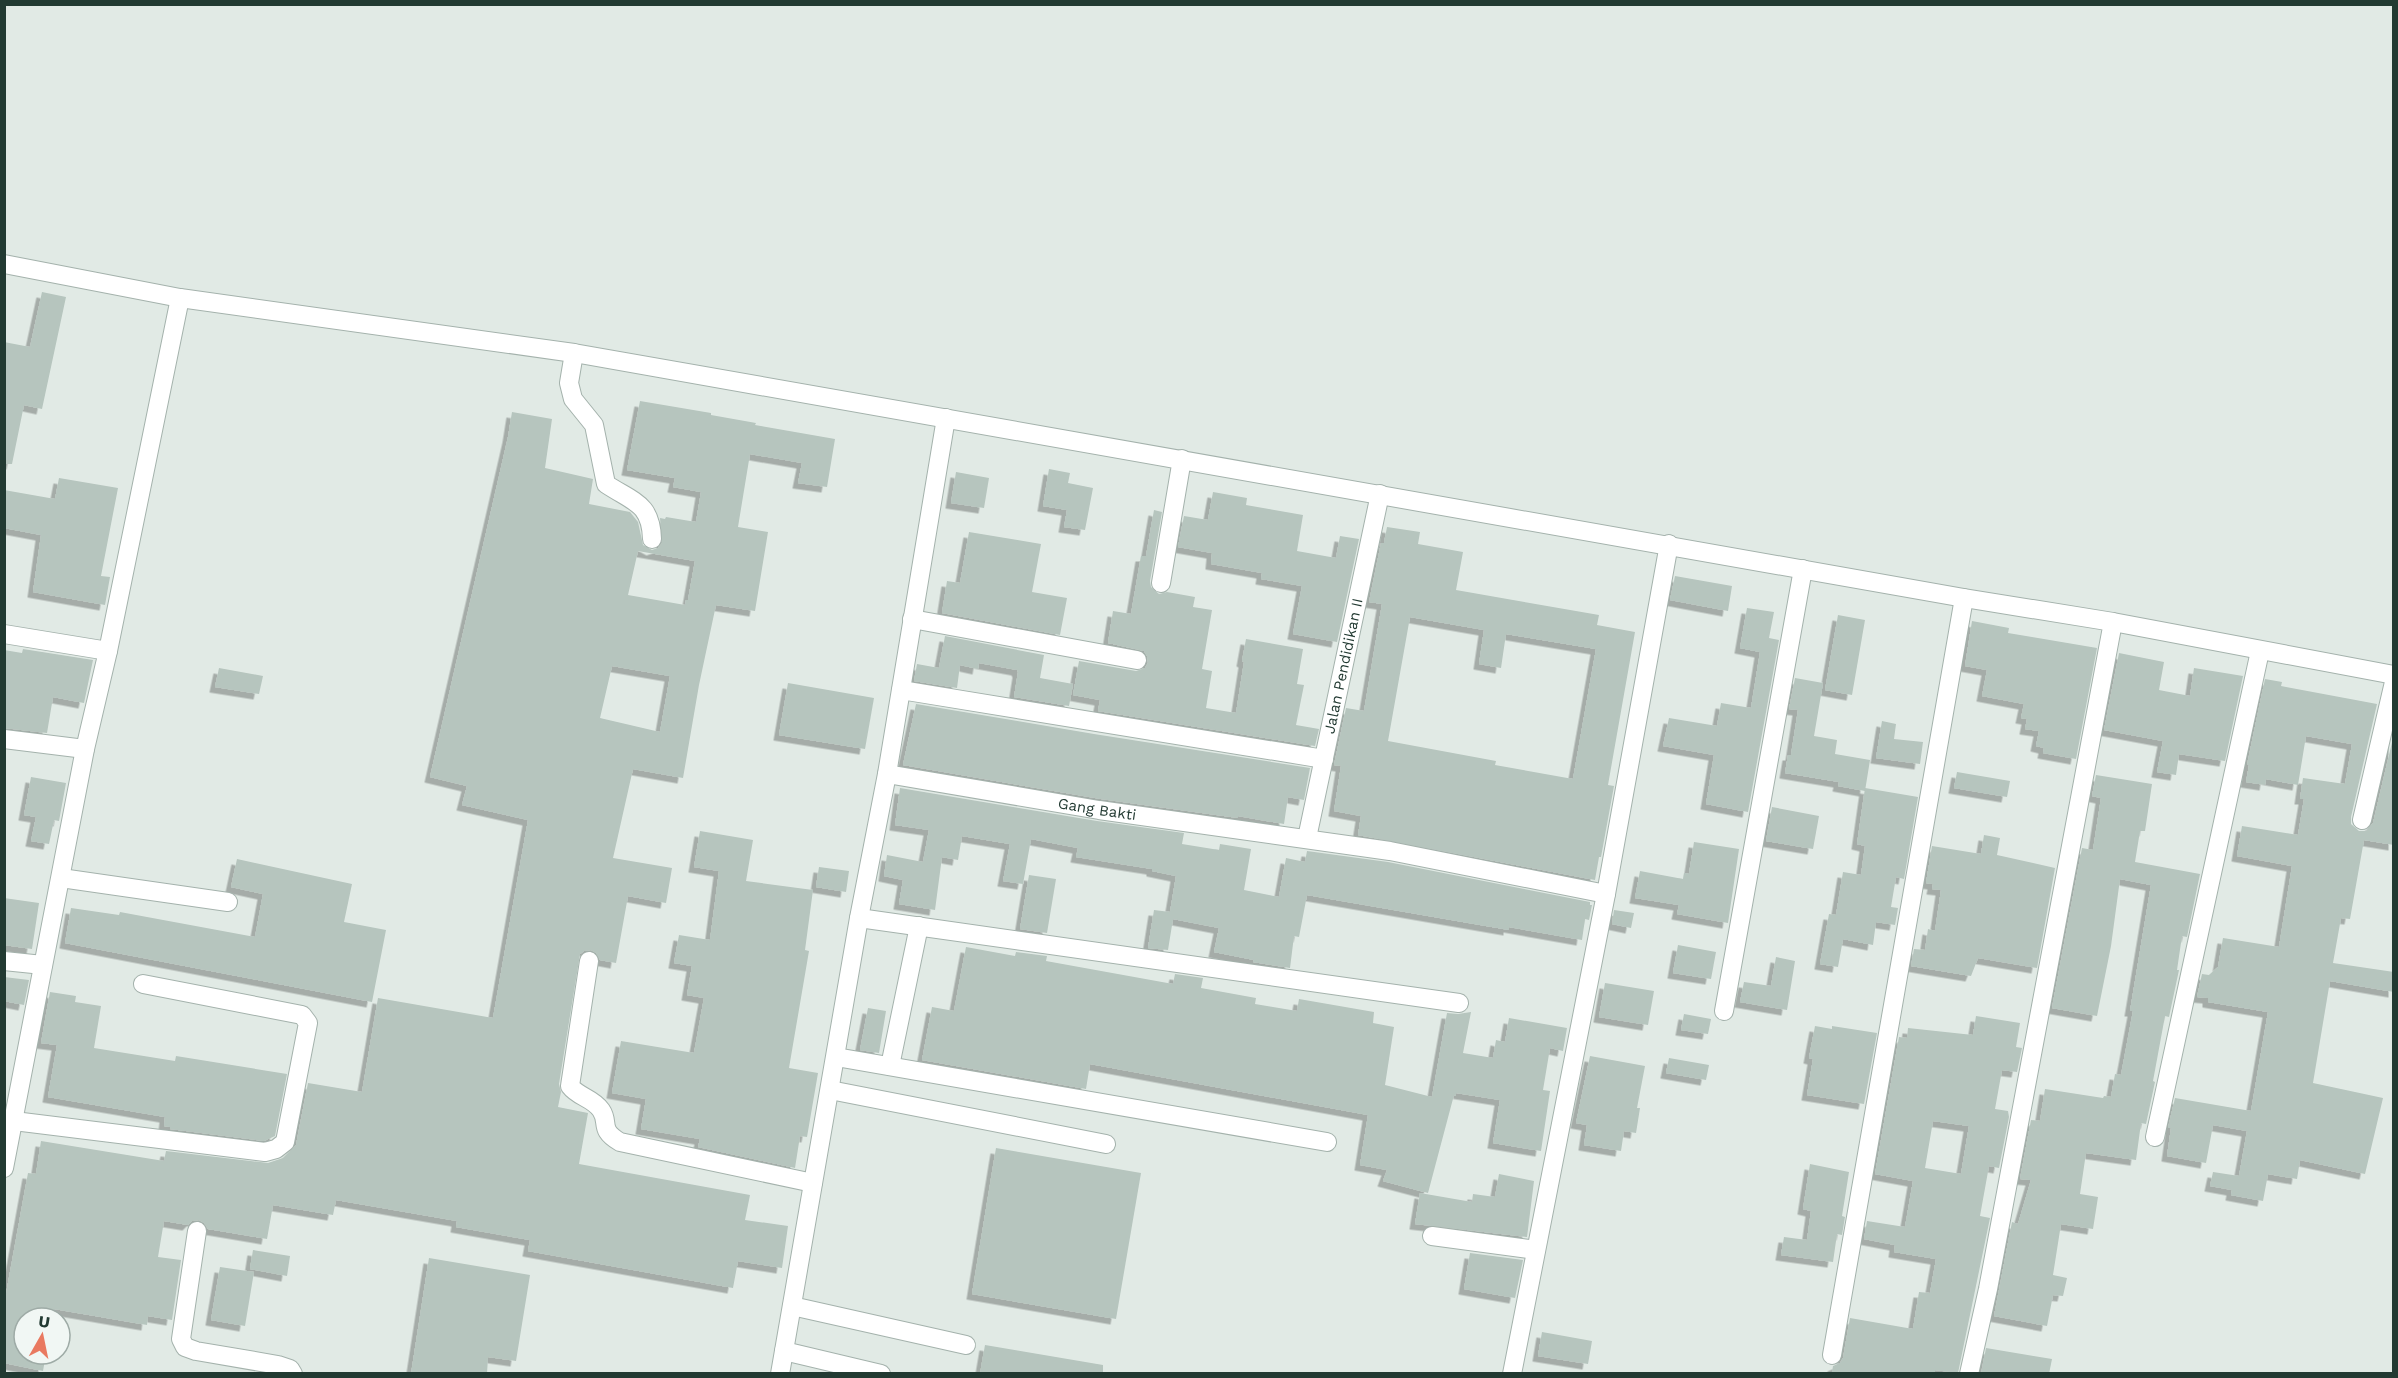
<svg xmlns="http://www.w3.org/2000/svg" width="2398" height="1378" viewBox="0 0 2398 1378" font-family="'Work Sans',sans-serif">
  <defs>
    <filter id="shadow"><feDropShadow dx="-5.5" dy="5.5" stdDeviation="0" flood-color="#0004"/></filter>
  </defs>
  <rect width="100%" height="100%" fill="#e1eae5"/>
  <!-- building -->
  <g fill="#b6c5be" fill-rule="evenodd" filter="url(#shadow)">
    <path d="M 42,292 L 66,297 L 42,409 L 24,405 L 12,464 L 4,464 L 4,342 L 30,347 Z"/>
    <path d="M 640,401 L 711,413 L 711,415 L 756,423 L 755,425 L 835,439 L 827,487 L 798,483 L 802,463 L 750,454 L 738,527 L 768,532 L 755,611 L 716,605 L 699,685 L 683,778 L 633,769 L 613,858 L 672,868 L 666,903 L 628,896 L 616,963 L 600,960 L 596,953 L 591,950 L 584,951 L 580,954 L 559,1084 L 561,1092 L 558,1107 L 588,1113 L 579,1164 L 750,1195 L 745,1220 L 788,1226 L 782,1268 L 738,1261 L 733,1288 L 528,1251 L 530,1240 L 456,1227 L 457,1221 L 336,1200 L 333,1215 L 273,1205 L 267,1239 L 208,1229 L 204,1223 L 199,1220 L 192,1221 L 188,1225 L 164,1221 L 158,1257 L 181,1260 L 172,1320 L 148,1316 L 147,1325 L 54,1309 L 53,1318 L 24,1318 L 24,1354 L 46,1354 L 43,1371 L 4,1363 L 4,1305 L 28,1173 L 36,1174 L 41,1141 L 164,1161 L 166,1151 L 268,1163 L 283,1158 L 296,1145 L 308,1083 L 362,1092 L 378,998 L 493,1018 L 528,820 L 462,805 L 467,786 L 430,777 L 508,437 L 512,412 L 552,419 L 545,468 L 593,479 L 589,504 L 630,512 L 638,522 L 643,545 L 652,550 L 658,548 L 662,543 L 660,518 L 665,519 L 666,517 L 696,522 L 701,492 L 673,487 L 675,478 L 627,470 ZM 638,551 L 695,561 L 688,600 L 686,600 L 685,605 L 628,595 ZM 612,666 L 670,676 L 660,732 L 600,718 Z"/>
    <path d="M 1049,469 L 1070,473 L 1068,483 L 1093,488 L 1085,530 L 1064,527 L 1067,510 L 1043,506 Z"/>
    <path d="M 956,472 L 989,478 L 984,508 L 951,503 Z"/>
    <path d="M 59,478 L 118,488 L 101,576 L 110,577 L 105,605 L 33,592 L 41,535 L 4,528 L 4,490 L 55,499 Z"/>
    <path d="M 1213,492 L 1247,498 L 1246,505 L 1303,515 L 1297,551 L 1336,558 L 1340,536 L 1359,539 L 1337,642 L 1293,634 L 1302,586 L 1261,579 L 1262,573 L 1211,564 L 1212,553 L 1178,547 L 1184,516 L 1208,520 Z"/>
    <path d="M 1154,510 L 1162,512 L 1150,581 L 1151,587 L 1159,594 L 1167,592 L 1195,597 L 1193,607 L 1212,610 L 1202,669 L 1212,671 L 1206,708 L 1236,713 L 1244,662 L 1242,661 L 1246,639 L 1303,649 L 1297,684 L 1304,685 L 1296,725 L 1319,729 L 1315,746 L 1098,711 L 1100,700 L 1073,695 L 1079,661 L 1136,671 L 1145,668 L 1148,663 L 1147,656 L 1144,651 L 1108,643 L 1113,611 L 1131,614 L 1141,556 L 1146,556 Z"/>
    <path d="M 1387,527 L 1420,532 L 1418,544 L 1463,552 L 1456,590 L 1599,615 L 1597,625 L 1635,632 L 1608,785 L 1614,786 L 1601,857 L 1599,857 L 1595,880 L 1358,835 L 1361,816 L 1334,811 L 1341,766 L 1334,765 L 1346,708 L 1364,711 L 1382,604 L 1369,602 L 1381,543 L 1384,543 ZM 1410,617 L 1484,630 L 1479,664 L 1501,668 L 1506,634 L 1596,649 L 1573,779 L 1495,765 L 1496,761 L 1388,741 Z"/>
    <path d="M 969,532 L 1041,544 L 1032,592 L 1067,598 L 1060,635 L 942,613 L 947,581 L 960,583 Z"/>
    <path d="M 1675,576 L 1732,586 L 1728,611 L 1670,600 Z"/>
    <path d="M 1747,608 L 1774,612 L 1769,638 L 1779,640 L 1748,812 L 1706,804 L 1714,755 L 1663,746 L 1669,718 L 1717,726 L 1721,703 L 1751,708 L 1760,652 L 1740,648 Z"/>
    <path d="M 1838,615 L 1865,620 L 1852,695 L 1825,690 Z"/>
    <path d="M 1972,621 L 2009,628 L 2008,633 L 2097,648 L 2076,759 L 2043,753 L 2044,748 L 2036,746 L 2039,731 L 2025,729 L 2027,719 L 2021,718 L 2024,704 L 1982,696 L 1987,670 L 1965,666 Z"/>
    <path d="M 945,636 L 1044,655 L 1040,678 L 1073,684 L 1069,706 L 1014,697 L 1018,672 L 1017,670 L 979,663 L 978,669 L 960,665 L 957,688 L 914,681 L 917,664 L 939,668 Z"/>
    <path d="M 23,649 L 93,660 L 84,703 L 53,697 L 47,733 L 4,728 L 4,650 L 22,653 Z"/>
    <path d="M 2119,653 L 2164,662 L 2159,690 L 2190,696 L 2194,668 L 2243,676 L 2225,761 L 2179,754 L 2176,775 L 2157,772 L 2163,741 L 2104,730 Z"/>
    <path d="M 219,668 L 263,676 L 259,694 L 215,687 Z"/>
    <path d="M 1795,678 L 1823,683 L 1814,736 L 1837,740 L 1835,754 L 1870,760 L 1865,791 L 1838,786 L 1839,782 L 1785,773 L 1788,755 L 1791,755 L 1798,710 L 1789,709 Z"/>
    <path d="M 2265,679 L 2282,682 L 2281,686 L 2377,704 L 2351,817 L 2351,824 L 2359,831 L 2366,831 L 2373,823 L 2394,734 L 2394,845 L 2364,840 L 2350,919 L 2341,918 L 2333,963 L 2394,972 L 2394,992 L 2330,981 L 2313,1083 L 2383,1098 L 2365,1174 L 2300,1160 L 2297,1179 L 2268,1174 L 2263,1201 L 2231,1195 L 2232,1190 L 2210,1186 L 2213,1172 L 2239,1176 L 2247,1131 L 2213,1125 L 2206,1163 L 2167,1156 L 2171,1128 L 2168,1128 L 2175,1098 L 2251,1111 L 2268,1012 L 2208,1002 L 2208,998 L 2197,997 L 2202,974 L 2209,975 L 2218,967 L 2223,938 L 2279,947 L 2292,866 L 2237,856 L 2242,826 L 2298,835 L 2304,799 L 2300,799 L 2303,778 L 2345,784 L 2352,744 L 2306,736 L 2298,785 L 2266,779 L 2265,785 L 2246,782 L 2249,765 L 2247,765 Z"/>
    <path d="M 788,683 L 874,698 L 865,749 L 779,735 Z"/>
    <path d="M 916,704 L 1094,734 L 1310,768 L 1304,800 L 1288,797 L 1284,824 L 1238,816 L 1238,818 L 1101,799 L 903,765 Z"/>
    <path d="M 1882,721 L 1896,724 L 1894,739 L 1923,742 L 1920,764 L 1876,758 Z"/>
    <path d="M 1957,772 L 2010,781 L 2007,797 L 1954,788 Z"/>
    <path d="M 2096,775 L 2152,784 L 2145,831 L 2140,831 L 2135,862 L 2200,874 L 2187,937 L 2182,936 L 2177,970 L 2179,970 L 2169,1017 L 2165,1016 L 2153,1081 L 2155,1082 L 2146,1124 L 2141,1123 L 2136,1160 L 2086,1153 L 2080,1194 L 2098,1197 L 2093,1229 L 2061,1224 L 2053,1275 L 2067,1278 L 2063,1296 L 2053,1295 L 2047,1326 L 1994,1316 L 2012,1222 L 2018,1224 L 2031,1180 L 2020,1179 L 2031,1120 L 2040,1121 L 2045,1089 L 2103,1098 L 2104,1096 L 2111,1097 L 2115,1074 L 2121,1075 L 2133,1011 L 2130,1011 L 2151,885 L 2120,879 L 2111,946 L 2097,1016 L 2052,1008 L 2082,848 L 2093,850 L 2101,798 L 2092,796 Z"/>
    <path d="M 31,777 L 66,783 L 59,821 L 54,820 L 49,844 L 31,841 L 36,817 L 24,815 Z"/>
    <path d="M 900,788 L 1097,821 L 1184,833 L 1182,844 L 1219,850 L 1220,844 L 1251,849 L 1244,890 L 1279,897 L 1286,858 L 1305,862 L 1307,851 L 1388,862 L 1590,902 L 1590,905 L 1592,905 L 1589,920 L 1585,919 L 1582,940 L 1509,927 L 1509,930 L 1307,895 L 1299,937 L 1294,936 L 1290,968 L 1253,962 L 1254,960 L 1214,952 L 1219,928 L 1173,919 L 1168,950 L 1148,948 L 1154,910 L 1170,912 L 1176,876 L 1152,871 L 1152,869 L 1076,857 L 1078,848 L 1031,839 L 1023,884 L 1003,881 L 1010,844 L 962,836 L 958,860 L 942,857 L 935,910 L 899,904 L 903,880 L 884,876 L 887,855 L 923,862 L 929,830 L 895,825 Z"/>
    <path d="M 1865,788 L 1918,797 L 1904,879 L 1896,877 L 1891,907 L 1898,908 L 1895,925 L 1876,922 L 1873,945 L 1843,939 L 1838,967 L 1820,964 L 1829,914 L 1836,915 L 1843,872 L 1861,875 L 1865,846 L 1857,844 Z"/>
    <path d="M 1772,807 L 1819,816 L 1813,849 L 1766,841 Z"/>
    <path d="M 700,831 L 753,840 L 746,881 L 813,890 L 805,950 L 809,951 L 789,1068 L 818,1073 L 807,1137 L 800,1136 L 795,1168 L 698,1147 L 700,1139 L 641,1129 L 646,1099 L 612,1093 L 621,1041 L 694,1053 L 704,998 L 687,995 L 692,966 L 674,963 L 679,935 L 710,940 L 719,871 L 694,867 Z"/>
    <path d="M 1984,835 L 2000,838 L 1997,855 L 2055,868 L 2037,968 L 1978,958 L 1971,976 L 1911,966 L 1914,949 L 1925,950 L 1928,929 L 1935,931 L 1941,890 L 1932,889 L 1933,884 L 1926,883 L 1932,846 L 1981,854 Z"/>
    <path d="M 1694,842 L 1739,849 L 1728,923 L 1677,914 L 1679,905 L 1635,898 L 1640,871 L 1683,879 L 1684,873 L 1689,874 Z"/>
    <path d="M 237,859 L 352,884 L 344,922 L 386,930 L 372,1002 L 65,943 L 71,908 L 119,915 L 120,912 L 255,937 L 263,894 L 231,887 Z"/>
    <path d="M 819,867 L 849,871 L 846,892 L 816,887 Z"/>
    <path d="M 1029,875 L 1056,879 L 1047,933 L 1020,929 Z"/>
    <path d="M 4,898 L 39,903 L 32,949 L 4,945 Z"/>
    <path d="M 1614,910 L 1634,913 L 1631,928 L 1612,924 Z"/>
    <path d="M 1678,945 L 1716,952 L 1711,979 L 1673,973 Z"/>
    <path d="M 966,947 L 1015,956 L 1016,952 L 1047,956 L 1046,961 L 1173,984 L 1175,974 L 1203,978 L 1201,988 L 1256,998 L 1255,1004 L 1297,1011 L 1299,999 L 1374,1012 L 1373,1023 L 1394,1027 L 1385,1085 L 1432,1097 L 1447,1013 L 1458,1014 L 1471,1012 L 1463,1053 L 1493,1058 L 1496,1040 L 1505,1042 L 1509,1018 L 1567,1028 L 1563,1051 L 1550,1048 L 1543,1090 L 1550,1091 L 1541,1151 L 1493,1143 L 1500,1100 L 1456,1093 L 1456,1096 L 1454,1095 L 1428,1193 L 1383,1181 L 1387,1170 L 1360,1165 L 1368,1115 L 1090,1064 L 1086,1089 L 922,1060 L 932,1007 L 954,1011 Z"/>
    <path d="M 1776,957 L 1795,961 L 1787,1010 L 1740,1002 L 1744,982 L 1771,986 Z"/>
    <path d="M 4,977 L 29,980 L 24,1005 L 4,1001 Z"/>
    <path d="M 1605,983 L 1654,991 L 1648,1025 L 1599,1017 Z"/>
    <path d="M 50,992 L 76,996 L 75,1002 L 101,1006 L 94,1048 L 175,1061 L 176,1056 L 287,1074 L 275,1136 L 264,1141 L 170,1129 L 170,1127 L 164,1126 L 165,1117 L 48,1097 L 57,1045 L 41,1043 Z"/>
    <path d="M 868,1008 L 886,1011 L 879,1053 L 860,1050 Z"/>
    <path d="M 1684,1014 L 1711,1019 L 1708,1034 L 1681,1030 Z"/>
    <path d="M 1976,1016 L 2020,1023 L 2016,1047 L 2022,1048 L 2017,1072 L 2002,1070 L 1995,1109 L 2008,1111 L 2009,1117 L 1999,1168 L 1989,1166 L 1980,1216 L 1990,1218 L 1958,1373 L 1935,1370 L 1935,1374 L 1832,1372 L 1833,1366 L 1840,1363 L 1843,1358 L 1850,1318 L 1913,1329 L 1919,1292 L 1930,1293 L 1936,1259 L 1894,1252 L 1895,1245 L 1864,1239 L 1867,1221 L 1905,1227 L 1913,1181 L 1875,1174 L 1899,1037 L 1907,1038 L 1908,1028 L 1973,1035 ZM 1933,1121 L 1969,1126 L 1961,1174 L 1925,1168 Z"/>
    <path d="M 1815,1026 L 1832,1029 L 1832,1026 L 1877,1033 L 1864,1104 L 1807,1095 L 1813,1059 L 1809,1058 Z"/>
    <path d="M 1590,1056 L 1645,1066 L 1637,1108 L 1640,1108 L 1636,1133 L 1624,1131 L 1621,1151 L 1584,1145 L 1587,1125 L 1576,1123 Z"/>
    <path d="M 1669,1058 L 1709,1065 L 1706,1080 L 1666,1073 Z"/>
    <path d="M 996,1148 L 1141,1173 L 1116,1319 L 972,1294 Z"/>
    <path d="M 1810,1164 L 1849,1172 L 1842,1216 L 1845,1217 L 1842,1235 L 1837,1234 L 1833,1262 L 1781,1255 L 1784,1237 L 1807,1240 L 1811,1211 L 1803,1209 Z"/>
    <path d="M 1499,1174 L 1534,1181 L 1527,1237 L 1415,1224 L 1420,1193 L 1472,1202 L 1473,1194 L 1495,1197 Z"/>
    <path d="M 253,1250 L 290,1256 L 287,1276 L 250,1269 Z"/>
    <path d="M 1470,1253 L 1523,1260 L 1515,1298 L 1464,1289 Z"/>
    <path d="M 429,1258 L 530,1275 L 516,1361 L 488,1357 L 487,1374 L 411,1374 Z"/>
    <path d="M 220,1267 L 254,1272 L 245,1326 L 211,1320 Z"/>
    <path d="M 1542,1332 L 1592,1341 L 1588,1364 L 1538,1356 Z"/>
    <path d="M 985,1345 L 1103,1365 L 1103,1374 L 980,1374 Z"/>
    <path d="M 1986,1348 L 2052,1359 L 2049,1374 L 1981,1374 Z"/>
  </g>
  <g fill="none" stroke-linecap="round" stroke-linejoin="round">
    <!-- minor casing -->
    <g stroke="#a4b2ac" stroke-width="20">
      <g id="minor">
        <path d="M 4,264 L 180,298 L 574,353 L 1964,598 L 2113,622 L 2394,675"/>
        <path d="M 574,353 L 569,383 L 573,399 L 594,425 L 606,484 C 633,502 651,503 652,539"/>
        <path d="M 1161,583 L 1182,459"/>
        <path d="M 912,619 L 1137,660"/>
        <path d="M 4,634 L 108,651"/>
        <path d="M 901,690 L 1324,759"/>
        <path d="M 4,739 L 85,749"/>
        <path id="s1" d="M 887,774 L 1099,810 L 1390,851 L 1606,894"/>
        <path d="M 2362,820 L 2394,682"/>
        <path id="s2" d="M 1307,838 L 1380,494"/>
        <path d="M 61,878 L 228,902"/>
        <path d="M 859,918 L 1459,1003"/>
        <path d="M 4,961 L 43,965"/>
        <path d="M 589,961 L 570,1086 C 578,1097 593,1098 601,1110 C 610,1123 598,1129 620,1142 L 813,1183"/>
        <path d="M 1724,1011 L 1803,569"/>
        <path d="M 836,1057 L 1327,1142"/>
        <path d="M 890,1066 L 919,926"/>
        <path d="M 830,1090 L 1106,1144"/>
        <path d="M 14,1121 L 265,1152 L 276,1149 L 285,1142 L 308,1023 L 302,1015 L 143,984"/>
        <path d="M 2155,1137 L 2260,651"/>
        <path d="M 4,1168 L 85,749 L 108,651 L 180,298"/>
        <path d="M 197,1231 L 181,1339 L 185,1347 L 196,1351 L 278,1365 L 290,1369 L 293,1374"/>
        <path d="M 1432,1236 L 1536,1250"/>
        <path d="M 792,1306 L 966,1345"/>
        <path d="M 784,1351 L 881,1374"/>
        <path d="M 1832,1355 L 1964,598"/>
        <path d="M 780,1374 L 859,918 L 887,774 L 946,418"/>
        <path d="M 1512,1374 L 1606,894 L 1669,544"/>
        <path d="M 1969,1374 L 1988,1289 L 2113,622"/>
      </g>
    </g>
    <!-- minor -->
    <use href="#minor" stroke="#fff" stroke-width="18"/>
  </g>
  <g text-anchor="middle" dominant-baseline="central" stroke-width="4.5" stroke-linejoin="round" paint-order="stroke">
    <!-- street labels -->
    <g font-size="15" fill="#223a32" stroke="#f1f7f4">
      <text stroke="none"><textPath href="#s2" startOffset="176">Jalan Pendidikan II</textPath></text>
      <text stroke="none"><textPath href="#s1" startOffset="213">Gang Bakti</textPath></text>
    </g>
  </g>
  <!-- border -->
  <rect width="2398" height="1378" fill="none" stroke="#223a32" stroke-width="12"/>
  <!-- north arrow -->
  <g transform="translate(42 1336) rotate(9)"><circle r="28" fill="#f1f7f4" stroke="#9eaba6" stroke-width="1.5"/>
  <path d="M0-4.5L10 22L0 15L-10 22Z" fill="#e97960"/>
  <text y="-9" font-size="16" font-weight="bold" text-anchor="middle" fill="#223a32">U</text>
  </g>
</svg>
